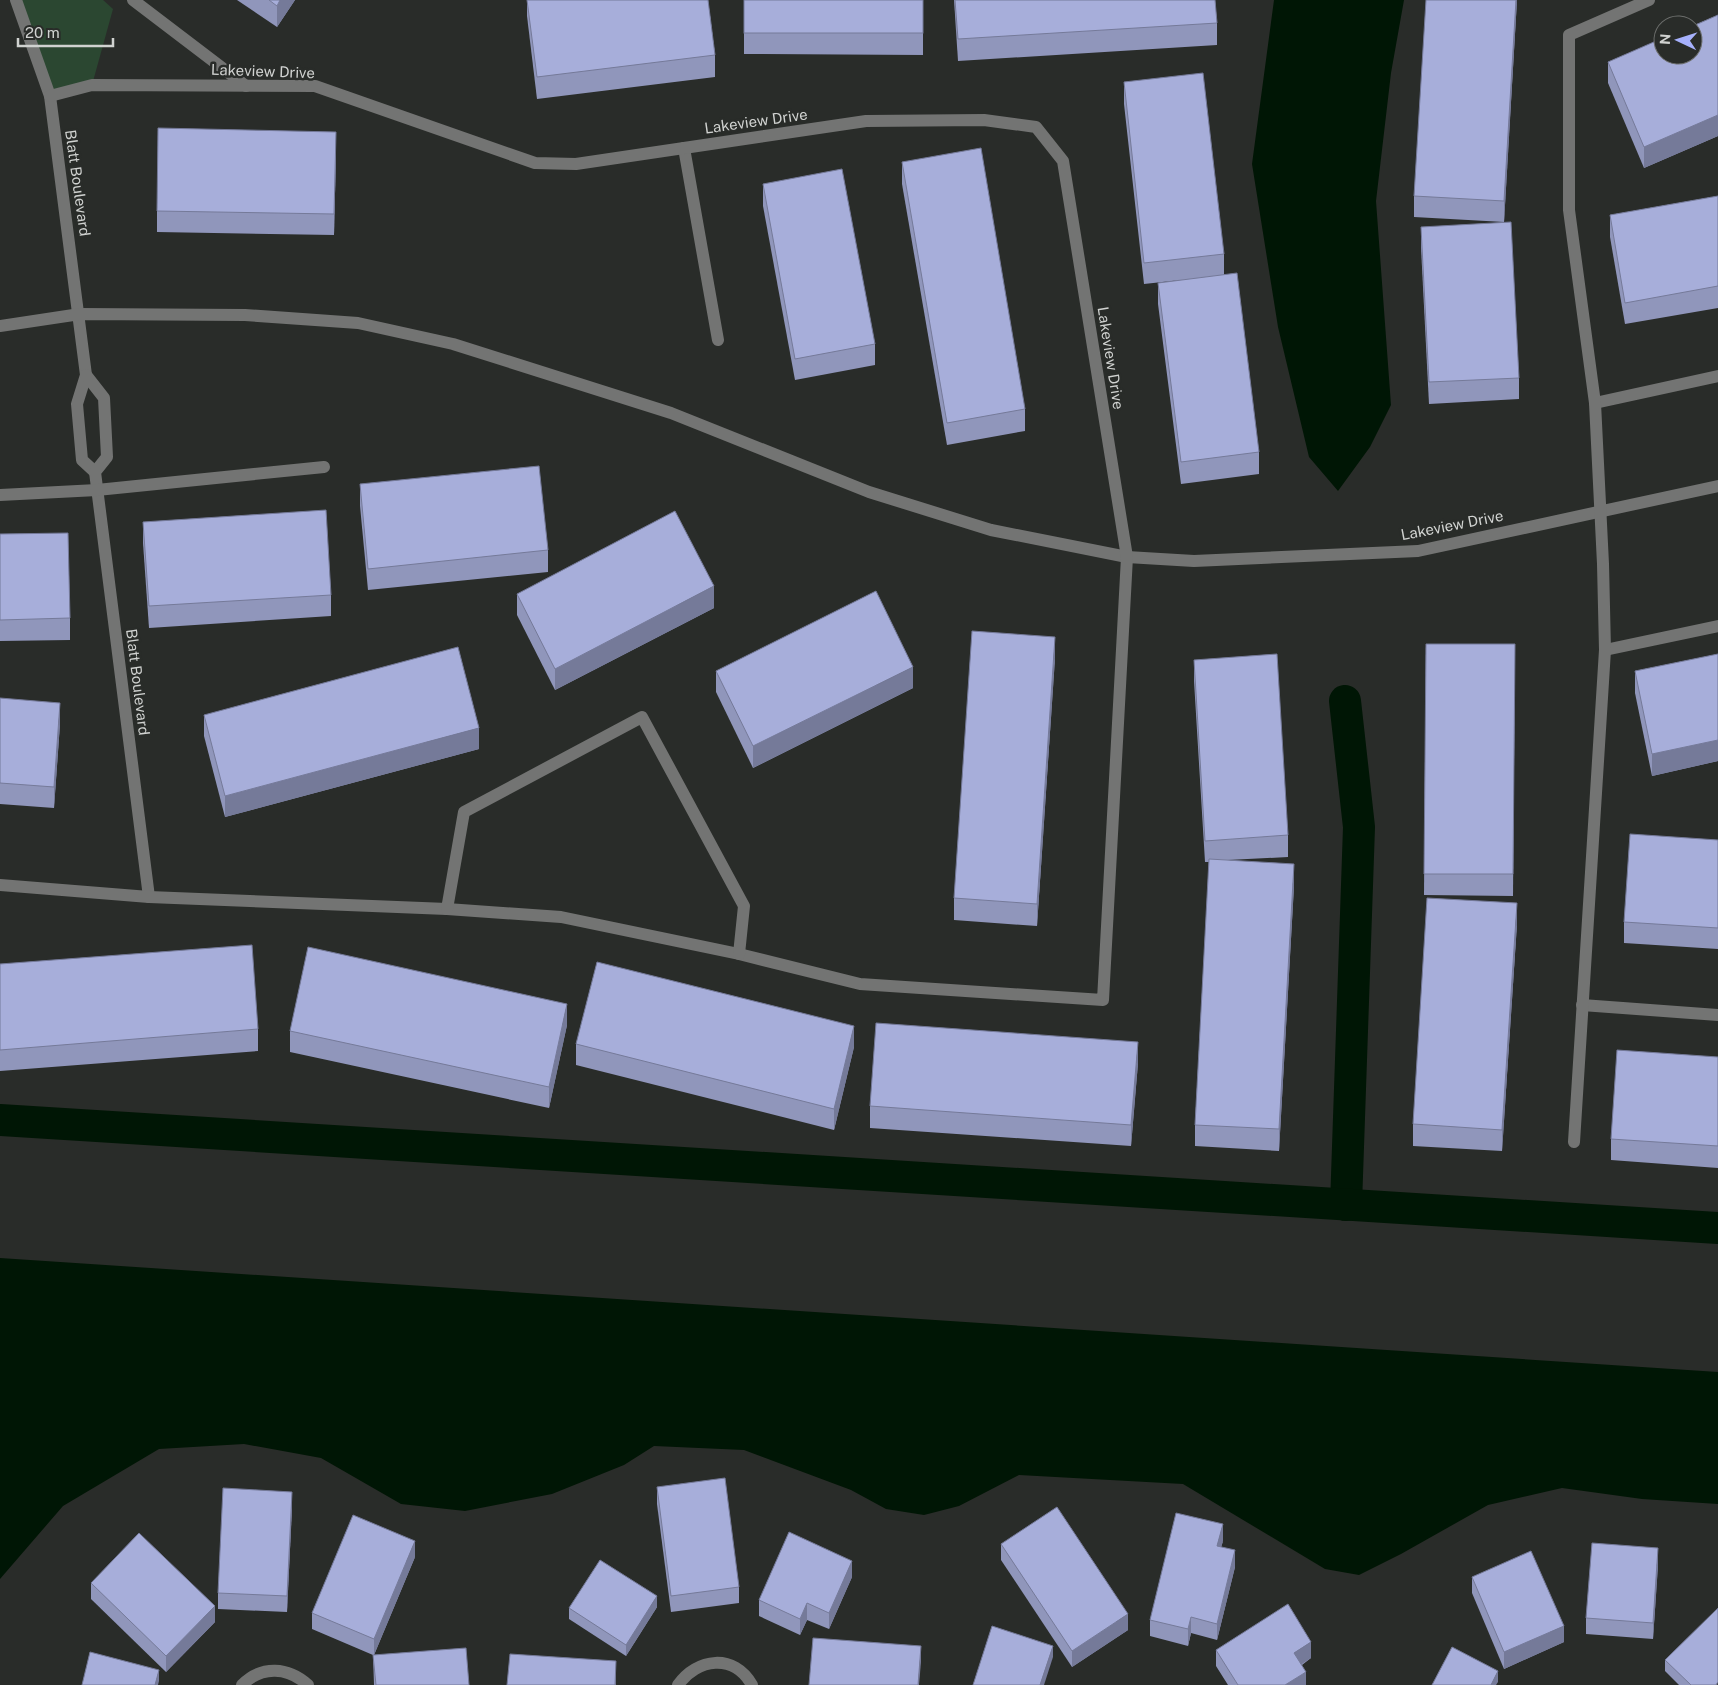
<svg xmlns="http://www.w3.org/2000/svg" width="1718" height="1685" viewBox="0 0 1718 1685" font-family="'Public Sans',sans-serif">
  <rect width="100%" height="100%" fill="#292c29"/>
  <!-- green -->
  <path fill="#2b4731" d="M 16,0 L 103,0 L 113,9 L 92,85 L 50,96 Z"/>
  <!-- water -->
  <g fill="#001605">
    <path d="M 1274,0 L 1404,0 L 1391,73 L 1376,201 L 1391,405 L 1370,447 L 1338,491 L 1309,457 L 1278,327 L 1252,164 Z"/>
    <path d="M 0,1258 L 1718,1372 L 1718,1504 L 1642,1499 L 1562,1488 L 1488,1505 L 1401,1554 L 1359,1575 L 1325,1569 L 1183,1484 L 1019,1475 L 959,1506 L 924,1515 L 886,1509 L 851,1490 L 744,1450 L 654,1446 L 624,1465 L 552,1494 L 465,1511 L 401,1504 L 321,1458 L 244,1444 L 159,1449 L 63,1506 L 0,1579 Z"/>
  </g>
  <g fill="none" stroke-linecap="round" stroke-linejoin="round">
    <!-- canal -->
    <g stroke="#001605" stroke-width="32">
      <path d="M 1345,701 L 1359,827 L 1346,1205"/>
      <path d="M 0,1120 L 1718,1228"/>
    </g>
    <!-- minor -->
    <g stroke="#737473" stroke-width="12">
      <path d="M 16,0 L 50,96 L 86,375 L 77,404 L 82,460 L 95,472"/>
      <path d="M 133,0 L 246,86"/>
      <path d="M 684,148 L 718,340"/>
      <path d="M 0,326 L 80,314 L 245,315 L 358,323 L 453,344 L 671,413 L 869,492 L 991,530 L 1127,557 L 1194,561 L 1418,551 L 1718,486"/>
      <path d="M 86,375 L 104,398 L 107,457 L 95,472 L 149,897"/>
      <path d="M 1595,403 L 1718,376"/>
      <path d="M 0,495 L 97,490 L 324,467"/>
      <path d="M 1605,650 L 1718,626"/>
      <path d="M 0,885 L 149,897 L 447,909 L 561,917 L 739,954 L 860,984 L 1103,1000 L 1127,557 L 1063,161 L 1036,127 L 984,120 L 866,121 L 576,164 L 535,163 L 315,86 L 92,85 L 50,96"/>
      <path d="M 447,909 L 464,812 L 642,717 L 744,906 L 739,954"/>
      <path d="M 1582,1005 L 1718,1015"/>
      <path d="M 1574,1142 L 1605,650 L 1603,564 L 1595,403 L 1569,210 L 1569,35 L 1649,0"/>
      <path d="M 242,1685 C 262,1665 288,1667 308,1685"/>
      <path d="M 678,1685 C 697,1658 734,1653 752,1685"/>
    </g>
  </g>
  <!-- wall -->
  <g fill="#9096bb">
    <path d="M 237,0 L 295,0 L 277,27 Z"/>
    <path d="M 527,0 L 708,0 L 715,55 L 715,77 L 537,99 L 527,16 Z"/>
    <path d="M 744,0 L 923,0 L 923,55 L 744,54 Z"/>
    <path d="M 954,0 L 1215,0 L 1217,23 L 1217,45 L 958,61 Z"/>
    <path d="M 1517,0 L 1504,222 L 1414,217 L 1414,196 Z"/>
    <path d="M 1718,15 L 1718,136 L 1644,168 L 1608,83 L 1608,62 Z"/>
    <path d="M 1124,82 L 1224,254 L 1224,275 L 1259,452 L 1259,474 L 1181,484 L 1158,304 L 1158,283 L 1181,280 L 1144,284 L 1124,104 Z"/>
    <path d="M 336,153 L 334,235 L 157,232 L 157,211 Z"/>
    <path d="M 902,162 L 1025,409 L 1025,431 L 947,445 L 902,184 Z"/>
    <path d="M 763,184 L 875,344 L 875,365 L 795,380 L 763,206 Z"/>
    <path d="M 1718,196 L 1718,308 L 1625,324 L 1610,237 L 1610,215 Z"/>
    <path d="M 1421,227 L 1519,378 L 1519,399 L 1429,404 L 1421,248 Z"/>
    <path d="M 360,484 L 548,550 L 548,572 L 368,590 L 360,506 Z"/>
    <path d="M 143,522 L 331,595 L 331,616 L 149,628 L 143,543 Z"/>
    <path d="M 0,534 L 70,618 L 70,640 L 0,641 Z"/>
    <path d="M 517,594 L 714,608 L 555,690 L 517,615 Z"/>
    <path d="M 1426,644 L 1515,644 L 1513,896 L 1424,895 Z"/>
    <path d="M 1718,654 L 1718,761 L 1652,776 L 1635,693 L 1635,671 Z"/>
    <path d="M 1055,658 L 1037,926 L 954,920 L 954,898 Z"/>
    <path d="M 1194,660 L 1288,835 L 1288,857 L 1228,860 L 1294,886 L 1279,1151 L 1195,1146 L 1195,1125 L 1209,862 L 1205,862 L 1194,681 Z"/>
    <path d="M 716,671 L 913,688 L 753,768 L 716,692 Z"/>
    <path d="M 0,698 L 60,724 L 54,808 L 0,804 Z"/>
    <path d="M 204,715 L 479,749 L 225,817 L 204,736 Z"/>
    <path d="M 1718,840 L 1718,949 L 1624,943 L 1624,922 Z"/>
    <path d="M 1517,924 L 1502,1151 L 1413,1146 L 1413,1124 Z"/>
    <path d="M 0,964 L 258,1029 L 258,1051 L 0,1071 Z"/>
    <path d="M 567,1025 L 549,1108 L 290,1052 L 290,1031 Z"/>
    <path d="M 576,1044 L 854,1047 L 834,1130 L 576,1065 Z"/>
    <path d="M 1718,1057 L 1718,1168 L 1611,1160 L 1611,1139 Z"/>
    <path d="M 1138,1063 L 1131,1146 L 870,1128 L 870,1106 Z"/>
    <path d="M 657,1487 L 739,1587 L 739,1603 L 671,1612 L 657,1504 Z"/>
    <path d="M 292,1508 L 287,1612 L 218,1609 L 218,1593 Z"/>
    <path d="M 1223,1541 L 1221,1547 L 1235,1567 L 1217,1640 L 1191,1633 L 1188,1646 L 1150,1636 L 1150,1620 Z"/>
    <path d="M 1001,1544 L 1128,1630 L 1072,1667 L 1001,1560 Z"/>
    <path d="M 415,1557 L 374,1655 L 469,1685 L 374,1685 L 373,1655 L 312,1629 L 312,1613 Z"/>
    <path d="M 1658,1565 L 1653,1639 L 1586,1634 L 1586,1618 Z"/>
    <path d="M 852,1577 L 829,1629 L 807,1620 L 800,1635 L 759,1616 L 759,1600 Z"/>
    <path d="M 1472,1577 L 1564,1642 L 1504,1669 L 1472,1593 Z"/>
    <path d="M 91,1583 L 215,1622 L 166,1672 L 91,1599 Z"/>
    <path d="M 657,1607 L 626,1656 L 569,1619 L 569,1608 Z"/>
    <path d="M 1216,1650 L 1311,1658 L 1302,1665 L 1306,1685 L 1228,1685 L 1216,1666 Z"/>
    <path d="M 1665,1660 L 1718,1685 L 1679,1685 L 1665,1671 Z"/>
  </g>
  <!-- shaded-wall -->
  <g fill="#757a99">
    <path d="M 280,0 L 295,0 L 277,27 L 277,6 Z"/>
    <path d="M 1516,0 L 1517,0 L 1504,222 L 1504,201 Z"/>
    <path d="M 1718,115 L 1718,136 L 1644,168 L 1644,147 Z"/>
    <path d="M 336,132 L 336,153 L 334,235 L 334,214 Z"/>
    <path d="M 714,586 L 714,608 L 555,690 L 555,669 Z"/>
    <path d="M 1055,637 L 1055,658 L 1037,926 L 1037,904 Z"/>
    <path d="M 913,667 L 913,688 L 753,768 L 753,746 Z"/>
    <path d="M 60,703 L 60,724 L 54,808 L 54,787 Z"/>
    <path d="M 479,728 L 479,749 L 225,817 L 225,796 Z"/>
    <path d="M 1718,740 L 1718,761 L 1652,776 L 1652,754 Z"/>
    <path d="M 1294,864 L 1294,886 L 1279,1151 L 1279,1129 Z"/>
    <path d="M 1517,903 L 1517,924 L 1502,1151 L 1502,1130 Z"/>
    <path d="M 567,1004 L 567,1025 L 549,1108 L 549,1087 Z"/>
    <path d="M 854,1026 L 854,1047 L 834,1130 L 834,1109 Z"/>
    <path d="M 1138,1042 L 1138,1063 L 1131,1146 L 1131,1125 Z"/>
    <path d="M 292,1492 L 292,1508 L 287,1612 L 287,1596 Z"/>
    <path d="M 1223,1524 L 1223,1541 L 1217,1562 L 1217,1546 Z"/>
    <path d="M 415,1541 L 415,1557 L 374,1655 L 374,1639 Z"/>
    <path d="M 1658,1548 L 1658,1565 L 1653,1639 L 1653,1623 Z"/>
    <path d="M 1235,1550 L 1235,1567 L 1217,1640 L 1217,1624 Z"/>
    <path d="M 852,1561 L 852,1577 L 829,1629 L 829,1613 Z"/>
    <path d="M 657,1596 L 657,1607 L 626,1656 L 626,1645 Z"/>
    <path d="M 807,1603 L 807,1620 L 800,1635 L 800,1619 Z"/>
    <path d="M 215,1606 L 215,1622 L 166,1672 L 166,1656 Z"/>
    <path d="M 1128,1614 L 1128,1630 L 1072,1667 L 1072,1651 Z"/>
    <path d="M 1191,1617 L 1191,1633 L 1188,1646 L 1188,1629 Z"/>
    <path d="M 1564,1626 L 1564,1642 L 1504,1669 L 1504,1652 Z"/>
    <path d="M 1311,1642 L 1311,1658 L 1294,1669 L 1294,1653 Z"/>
    <path d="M 921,1646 L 921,1662 L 919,1685 L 918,1685 Z"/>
    <path d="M 1053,1646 L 1053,1657 L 1044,1685 L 1040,1685 Z"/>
    <path d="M 616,1661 L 616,1685 L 615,1685 Z"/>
    <path d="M 159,1670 L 159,1681 L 158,1685 L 155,1685 Z"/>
    <path d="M 1498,1671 L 1498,1682 L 1496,1685 L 1491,1685 Z"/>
    <path d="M 1306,1672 L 1306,1685 L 1285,1685 Z"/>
  </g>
  <!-- building -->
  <g fill="#a7aeda" stroke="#757a99">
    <path d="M 269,0 L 280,0 L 277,6 Z"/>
    <path d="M 527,0 L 708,0 L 715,55 L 537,77 Z"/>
    <rect x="744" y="0" width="179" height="33"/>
    <path d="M 955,0 L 1215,0 L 1217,23 L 958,39 Z"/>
    <path d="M 1426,0 L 1516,0 L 1504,201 L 1414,196 Z"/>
    <path d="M 1718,15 L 1718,115 L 1644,147 L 1608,62 L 1663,38 L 1663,55 L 1693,55 L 1693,26 Z"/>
    <path d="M 1203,73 L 1224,254 L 1144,263 L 1124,82 Z"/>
    <path d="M 158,128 L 336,132 L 334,214 L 157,211 Z"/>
    <path d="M 981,148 L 1025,409 L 947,423 L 902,162 Z"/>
    <path d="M 842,169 L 875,344 L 795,359 L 763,184 Z"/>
    <path d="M 1718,196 L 1718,286 L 1625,303 L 1610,215 Z"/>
    <path d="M 1511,222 L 1519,378 L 1429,382 L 1421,227 Z"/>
    <path d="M 1237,273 L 1259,452 L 1181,462 L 1158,283 Z"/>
    <path d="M 539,466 L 548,550 L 368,569 L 360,484 Z"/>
    <path d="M 326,510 L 331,595 L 149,606 L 143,522 Z"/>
    <path d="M 675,511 L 714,586 L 555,669 L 517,594 Z"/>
    <path d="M 68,533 L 70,618 L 0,620 L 0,534 Z"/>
    <path d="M 876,591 L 913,667 L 753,746 L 716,671 Z"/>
    <path d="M 972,631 L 1055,637 L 1037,904 L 954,898 Z"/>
    <path d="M 1426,644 L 1515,644 L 1513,874 L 1424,874 Z"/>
    <path d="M 458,647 L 479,728 L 225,796 L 204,715 Z"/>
    <path d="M 1277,654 L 1288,835 L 1205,841 L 1194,660 Z"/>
    <path d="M 1718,654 L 1718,740 L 1652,754 L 1635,671 Z"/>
    <path d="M 0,698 L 60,703 L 54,787 L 0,783 Z"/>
    <path d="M 1630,834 L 1718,840 L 1718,928 L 1624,922 Z"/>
    <path d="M 1209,859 L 1294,864 L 1279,1129 L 1195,1125 Z"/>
    <path d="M 1427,898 L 1517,903 L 1502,1130 L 1413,1124 Z"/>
    <path d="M 252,945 L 258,1029 L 0,1050 L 0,964 Z"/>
    <path d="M 308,947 L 567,1004 L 549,1087 L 290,1031 Z"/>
    <path d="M 597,962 L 854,1026 L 834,1109 L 576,1044 Z"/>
    <path d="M 876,1023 L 1138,1042 L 1131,1125 L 870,1106 Z"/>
    <path d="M 1617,1050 L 1718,1057 L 1718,1146 L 1611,1139 Z"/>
    <path d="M 725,1478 L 739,1587 L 671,1596 L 657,1487 Z"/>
    <path d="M 223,1488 L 292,1492 L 287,1596 L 218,1593 Z"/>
    <path d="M 1057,1507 L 1128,1614 L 1072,1651 L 1001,1544 Z"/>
    <path d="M 1176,1513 L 1223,1524 L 1217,1546 L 1235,1550 L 1217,1624 L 1191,1617 L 1188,1629 L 1150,1620 Z"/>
    <path d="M 353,1515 L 415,1541 L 374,1639 L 312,1613 Z"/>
    <path d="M 789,1532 L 852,1561 L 829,1613 L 807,1603 L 800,1619 L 759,1600 Z"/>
    <path d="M 139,1533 L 215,1606 L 166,1656 L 91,1583 Z"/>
    <path d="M 1592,1543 L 1658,1548 L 1653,1623 L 1586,1618 Z"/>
    <path d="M 1531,1551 L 1564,1626 L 1504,1652 L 1472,1577 Z"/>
    <path d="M 600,1560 L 657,1596 L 626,1645 L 569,1608 Z"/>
    <path d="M 1288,1604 L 1311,1642 L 1294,1653 L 1306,1672 L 1285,1685 L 1238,1685 L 1216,1650 Z"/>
    <path d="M 1718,1608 L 1718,1682 L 1716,1685 L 1691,1685 L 1665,1660 Z"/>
    <path d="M 992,1626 L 1053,1646 L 1040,1685 L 973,1685 Z"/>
    <path d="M 813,1638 L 921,1646 L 918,1685 L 809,1685 Z"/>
    <path d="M 1452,1647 L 1498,1671 L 1491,1685 L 1432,1685 Z"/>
    <path d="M 466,1648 L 469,1685 L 376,1685 L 373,1655 Z"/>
    <path d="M 90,1652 L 159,1670 L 155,1685 L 82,1685 Z"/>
    <path d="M 510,1654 L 616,1661 L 615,1685 L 507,1685 Z"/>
  </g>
  <g text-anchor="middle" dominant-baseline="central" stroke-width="5" stroke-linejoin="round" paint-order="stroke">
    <!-- street labels -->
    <g font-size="15" fill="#d0d2d0" stroke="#292c29">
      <text transform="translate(263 71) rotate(2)">Lakeview Drive</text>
      <text transform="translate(756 121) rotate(-8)">Lakeview Drive</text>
      <text transform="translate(78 183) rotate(82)">Blatt Boulevard</text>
      <text transform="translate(1111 358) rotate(81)">Lakeview Drive</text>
      <text transform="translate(1452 525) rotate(-11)">Lakeview Drive</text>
      <text transform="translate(138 682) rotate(83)">Blatt Boulevard</text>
    </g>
  </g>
  <!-- north arrow -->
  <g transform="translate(1678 40) rotate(274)"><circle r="24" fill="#292c29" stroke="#6c6e6c"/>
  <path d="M0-4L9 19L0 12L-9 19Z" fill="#a6b1fc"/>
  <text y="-8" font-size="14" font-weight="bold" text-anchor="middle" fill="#d0d2d0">N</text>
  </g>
  <!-- scale -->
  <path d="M18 38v8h95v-8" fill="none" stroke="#d0d2d0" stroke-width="2.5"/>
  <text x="25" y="38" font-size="15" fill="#d0d2d0" stroke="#292c29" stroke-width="4" paint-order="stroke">20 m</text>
</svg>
